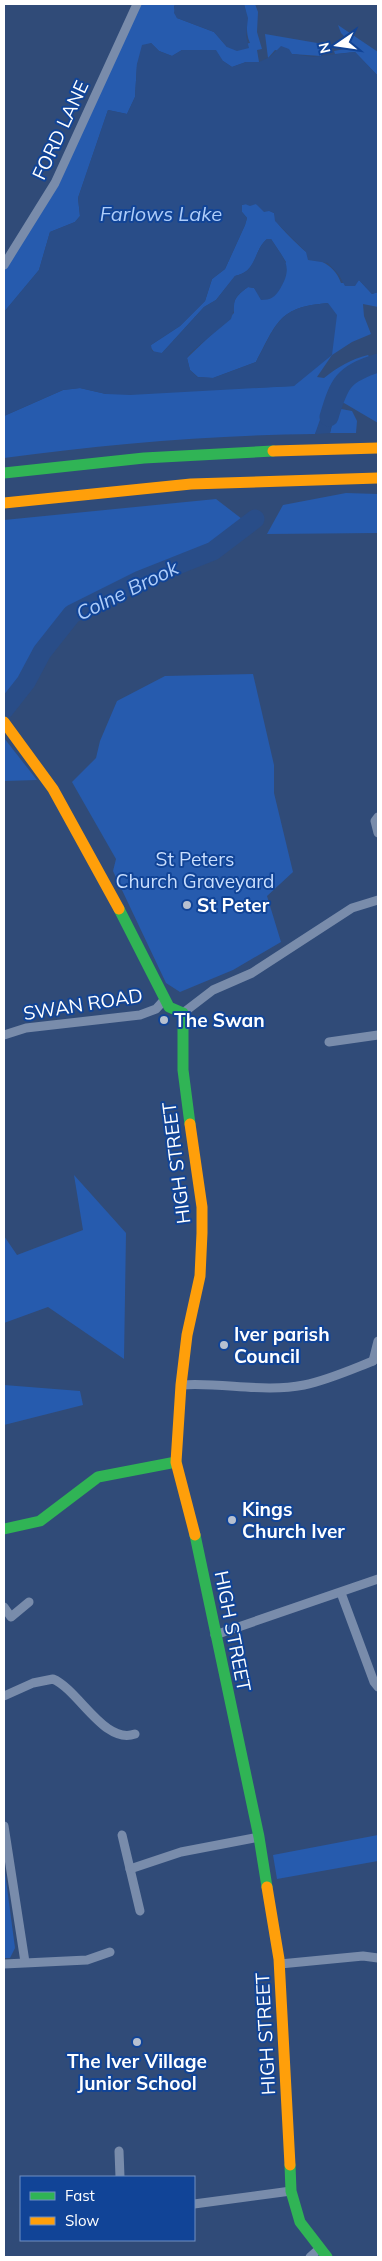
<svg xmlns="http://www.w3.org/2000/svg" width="382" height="2261" viewBox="0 0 382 2261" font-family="Mulish,sans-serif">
  <rect width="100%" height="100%" fill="#304b78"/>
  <!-- green -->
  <g fill="#265bae">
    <path d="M 138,4 L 175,4 L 174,7 L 177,18 L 214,32 L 227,47 L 250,43 C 245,33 248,18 244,4 L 255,4 L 258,12 L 257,32 L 262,49 L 257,50 L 259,62 L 246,62 L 232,67 L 223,61 L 182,50 L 172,56 L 159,51 L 151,43 L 137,64 L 135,97 L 127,114 L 108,110 L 78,198 L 80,216 L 75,222 L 50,232 L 39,270 L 4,312 L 4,267 L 56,185 Z"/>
    <path d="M 338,25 L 378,52 L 378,76 L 355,52 L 335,54 L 334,51 L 355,47 L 341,33 Z"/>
    <path d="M 265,34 L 323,44 L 321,56 L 292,54 L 275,50 L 268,58 Z"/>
    <path d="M 246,204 L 256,204 L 274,213 C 275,215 275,217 276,220 C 276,224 300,247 305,251 C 319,262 335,264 341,283 L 356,282 L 359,280 L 372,294 L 378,292 L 378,307 L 363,304 L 364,316 L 371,334 L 352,342 L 332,355 L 317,377 L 324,378 C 338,367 351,359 368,355 L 370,358 C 355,365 334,375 328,392 C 323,407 322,420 315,434 C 211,435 107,444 4,458 L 4,416 L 63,390 L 80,388 L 106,394 L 294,386 L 328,303 C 279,307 277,322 256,362 L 213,378 L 198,377 L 190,370 L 187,358 L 234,313 C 232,300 237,295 248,287 L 254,288 L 259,294 L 286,262 L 271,239 L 267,239 C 252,252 259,271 235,276 L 216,300 L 204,307 L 162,353 L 155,353 L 151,348 L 151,345 L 180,326 L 205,301 L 212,279 L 225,269 L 245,225 L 247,218 L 242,212 L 242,205 Z"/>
    <path d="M 378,369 L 378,423 L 344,403 L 337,404 C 344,384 358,373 378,369 Z"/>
    <path d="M 336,408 L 352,411 L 357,421 L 356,433 L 330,433 Z"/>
    <path d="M 346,493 L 378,494 L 378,533 L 267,534 L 283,505 Z"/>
    <path d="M 216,499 L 242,519 L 227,538 L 159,570 L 82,599 L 48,631 L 22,679 L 4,698 L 4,520 Z"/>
    <path d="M 253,674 L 274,765 L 274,793 L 293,872 L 267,896 L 281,942 L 233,970 L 180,992 L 166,983 L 113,871 L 116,859 L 72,782 L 96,758 L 100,741 L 117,701 L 165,676 Z"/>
    <path d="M 4,738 L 37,780 L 4,781 Z"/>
    <path d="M 74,1175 L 126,1233 L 124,1359 L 48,1307 L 4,1323 L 4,1236 L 17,1255 L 83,1230 Z"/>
    <path d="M 4,1385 L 80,1391 L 83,1405 L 4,1425 Z"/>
    <path d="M 378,1835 L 378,1861 L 277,1879 L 273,1855 Z"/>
    <path d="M 4,1865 L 15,1948 L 10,1958 L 4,1958 Z"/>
  </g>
  <!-- water -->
  <g fill="#294d88">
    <path d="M 175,4 L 244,4 L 248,18 L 246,36 L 249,48 L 237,51 L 227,47 L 214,32 L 177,18 L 174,13 Z"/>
    <path d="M 151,43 L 159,51 L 172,56 L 182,50 L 216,50 L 223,61 L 232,67 L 246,62 L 259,62 L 270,57 L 281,46 L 289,49 L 292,54 L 313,57 L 355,52 L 378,76 L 378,292 L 372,294 L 359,280 L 355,286 L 345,286 L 339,275 L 328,263 L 308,260 L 306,252 L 275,221 L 274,213 L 269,211 L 264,212 L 256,204 L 250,206 L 245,204 L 242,205 L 242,212 L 247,218 L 245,225 L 225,269 L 212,279 L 205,301 L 180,326 L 151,345 L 152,351 L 162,353 L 204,307 L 216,300 L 235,276 C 257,272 253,251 267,239 L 271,239 C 284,259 294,266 280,289 C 275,297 271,300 261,300 L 254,288 L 248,287 C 228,301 238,301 231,319 L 190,353 L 187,358 L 190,370 L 197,377 L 213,378 L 256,362 C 278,322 278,307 328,303 L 337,315 L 332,355 L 294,386 L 130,395 L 106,394 L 80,388 L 63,390 L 4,416 L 4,312 L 39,270 L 50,232 L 75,222 L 80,216 L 78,198 L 108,110 L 127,114 L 135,97 L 137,64 L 142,45 Z"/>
    <path d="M 370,358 L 378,369 C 358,373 344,384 337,404 L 325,405 C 330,379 348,369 370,358 Z"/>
    <path d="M 324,408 L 336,408 L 330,433 L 315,434 Z"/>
  </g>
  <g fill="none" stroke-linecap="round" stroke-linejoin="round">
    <!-- river -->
    <g stroke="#294d88" stroke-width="19">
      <path d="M 329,417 C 339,383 343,374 378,363"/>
      <path d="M 4,710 L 26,682 L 42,652 L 72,614 L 140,580 L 213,551 L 255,519"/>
    </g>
    <!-- street -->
    <g stroke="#798cab" stroke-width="9">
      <path d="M 4,265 L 55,183 L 137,4"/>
      <path d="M 378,817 L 375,821 L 378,833"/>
      <path d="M 183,1013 L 213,990 L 252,973 L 352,908 L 378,900"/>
      <path d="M 4,1035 L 26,1028 L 140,1015 L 156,1009 L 165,999"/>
      <path d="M 329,1042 L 378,1035"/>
      <path d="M 373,1361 L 378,1341"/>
      <path d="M 181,1385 C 222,1382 264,1393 304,1385 C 328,1380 350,1370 373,1361"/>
      <path d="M 341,1593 L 374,1682 L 378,1687"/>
      <path d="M 4,1607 L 11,1617 L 29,1602"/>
      <path d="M 215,1635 L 378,1579"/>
      <path d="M 4,1696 L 33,1683 L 53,1679 C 79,1690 104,1745 135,1734"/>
      <path d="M 4,1826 L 25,1962"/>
      <path d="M 122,1835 L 140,1911"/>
      <path d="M 130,1869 L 181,1852 L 259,1837"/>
      <path d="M 4,1964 L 87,1960 L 110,1952"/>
      <path d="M 280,1964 L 363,1956 L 378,1958"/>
      <path d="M 119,2151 L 120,2177"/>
      <path d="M 194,2204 L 291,2191"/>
      <path d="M 310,2257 L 319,2249"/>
    </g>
    <!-- fast -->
    <g stroke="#30b455" stroke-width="11">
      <path d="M 4,473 L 144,458 L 273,451"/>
      <path d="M 119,909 L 169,1007 L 183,1013 L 183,1070 L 190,1124"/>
      <path d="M 4,1529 L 40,1521 L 98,1477 L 176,1462"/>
      <path d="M 195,1535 L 259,1837 L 267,1887"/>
      <path d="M 290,2165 L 291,2191 L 300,2222 L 327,2257"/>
    </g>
    <!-- slow -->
    <g stroke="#ff9f0a" stroke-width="11">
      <path d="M 273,451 L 378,448"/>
      <path d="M 4,503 L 191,484 L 378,478"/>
      <path d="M 4,722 L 53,789 L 119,909"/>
      <path d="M 190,1124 L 202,1207 L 202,1233 L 200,1276 L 187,1335 L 181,1385 L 176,1462 L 195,1535"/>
      <path d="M 267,1887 L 279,1959 L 290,2165"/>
    </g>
  </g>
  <!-- markers -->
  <g fill="#b7c0d0" stroke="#114497" stroke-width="2">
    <circle cx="187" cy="905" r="5"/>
    <circle cx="164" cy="1020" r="5"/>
    <circle cx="224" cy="1345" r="5"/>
    <circle cx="232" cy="1520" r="5"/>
    <circle cx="137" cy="2042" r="5"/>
  </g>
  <g text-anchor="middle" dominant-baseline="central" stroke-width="4" stroke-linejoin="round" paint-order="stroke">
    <!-- street labels -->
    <g font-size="19" fill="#fff" stroke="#114497">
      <text transform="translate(60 130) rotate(-65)">FORD LANE</text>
      <text transform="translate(83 1004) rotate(-9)">SWAN ROAD</text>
      <text transform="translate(176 1163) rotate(-97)">HIGH STREET</text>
      <text transform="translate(233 1631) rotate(79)">HIGH STREET</text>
      <text transform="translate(265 2034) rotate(-93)">HIGH STREET</text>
    </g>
    <!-- park labels -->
    <g font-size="19" fill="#c9defd" stroke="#114497">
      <text x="195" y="859">St Peters<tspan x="195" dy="22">Church Graveyard</tspan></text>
    </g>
    <!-- poi labels -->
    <g font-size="19" font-weight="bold" fill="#fff" stroke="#114497" text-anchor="start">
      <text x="197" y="905">St Peter</text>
      <text x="174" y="1020">The Swan</text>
      <text x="234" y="1334">Iver parish<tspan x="234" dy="22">Council</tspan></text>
      <text x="242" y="1509">Kings<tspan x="242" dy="22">Church Iver</tspan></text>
      <text x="137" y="2061" text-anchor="middle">The Iver Village<tspan x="137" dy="22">Junior School</tspan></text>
    </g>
    <!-- water labels -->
    <g font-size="20" font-style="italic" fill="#aecdfa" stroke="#114497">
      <text x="161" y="213">Farlows Lake</text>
      <text transform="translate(127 590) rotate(-26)">Colne Brook</text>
    </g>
  </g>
  <!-- border -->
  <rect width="382" height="2261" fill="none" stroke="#ffffff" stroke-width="10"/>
  <!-- legend -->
  <rect x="20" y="2176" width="175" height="65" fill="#114497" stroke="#708fc1"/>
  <rect x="30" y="2192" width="25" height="8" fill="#30b455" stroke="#708fc1"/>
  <text x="65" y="2201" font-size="15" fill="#ffffff">Fast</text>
  <rect x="30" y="2217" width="25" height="8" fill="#ff9f0a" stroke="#708fc1"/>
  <text x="65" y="2226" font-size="15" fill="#ffffff">Slow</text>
  <!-- north arrow -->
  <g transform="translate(337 45) rotate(257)" stroke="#114497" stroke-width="4" paint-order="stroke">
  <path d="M0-4L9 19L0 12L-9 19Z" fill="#ffffff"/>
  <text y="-8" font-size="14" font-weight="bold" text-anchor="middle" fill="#ffffff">N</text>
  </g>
</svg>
